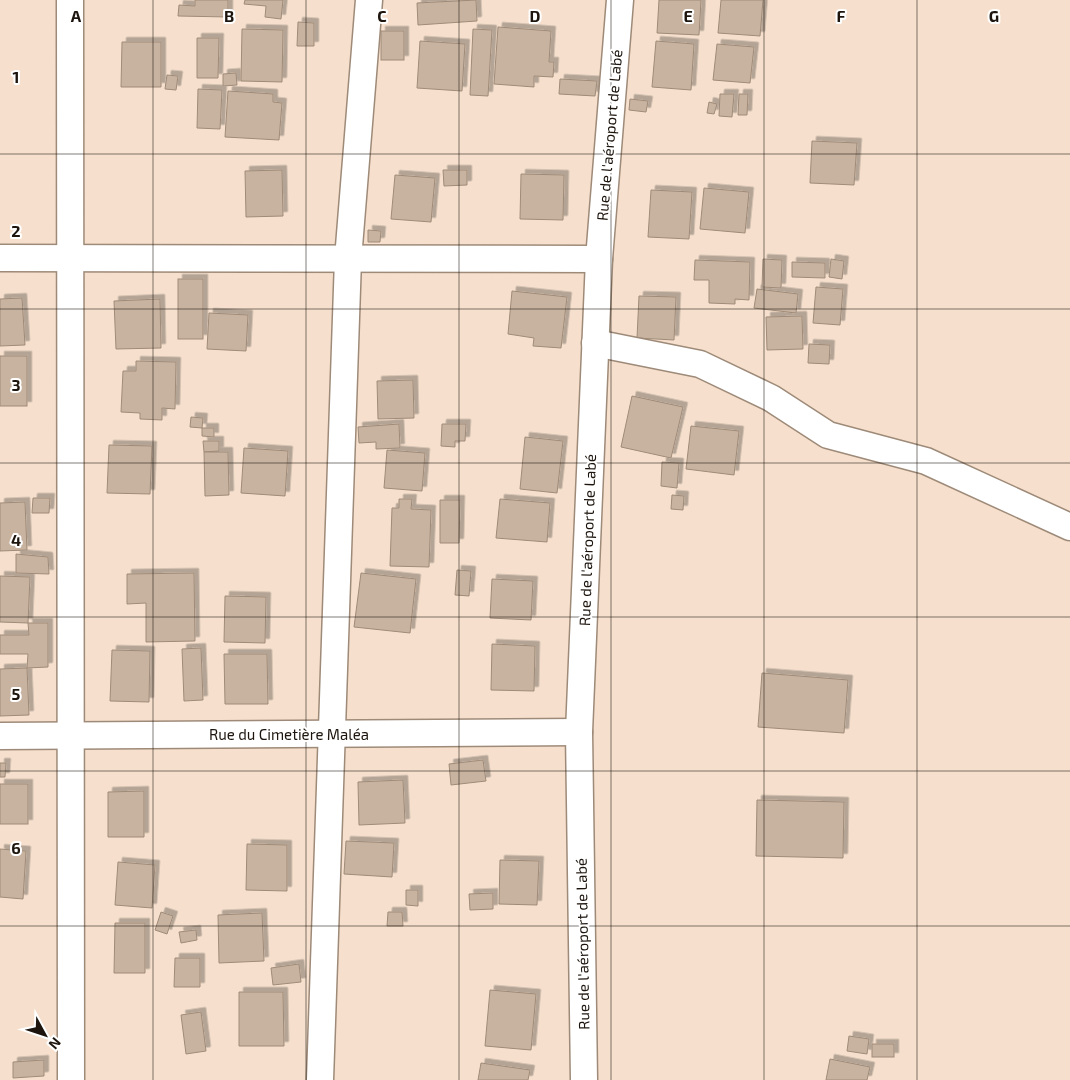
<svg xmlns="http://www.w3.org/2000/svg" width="1070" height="1080" viewBox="0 0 1070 1080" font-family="'Exo 2',sans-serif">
  <defs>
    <filter id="shadow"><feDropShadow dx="4.5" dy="-4.5" stdDeviation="0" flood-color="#0004"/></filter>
  </defs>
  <rect width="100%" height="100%" fill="#f6e0cd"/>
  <!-- building -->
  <g fill="#c8b3a0" stroke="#9f8b78" filter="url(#shadow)">
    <path d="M 195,0 L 228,0 L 228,17 L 178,16 L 179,5 L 195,6 Z"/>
    <path d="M 245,0 L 283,0 L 281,19 L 265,17 L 266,6 L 244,4 Z"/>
    <path d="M 476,0 L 477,21 L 418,25 L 417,3 Z"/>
    <path d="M 659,0 L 701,0 L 699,35 L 657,33 Z"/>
    <path d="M 721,0 L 763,0 L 760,36 L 718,33 Z"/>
    <path d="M 298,22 L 314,23 L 314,46 L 297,46 Z"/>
    <path d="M 498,27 L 551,31 L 549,62 L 554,62 L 553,77 L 534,76 L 534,87 L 494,84 Z"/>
    <path d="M 242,29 L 283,30 L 282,82 L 241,81 Z"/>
    <path d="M 473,29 L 492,30 L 488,96 L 470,95 Z"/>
    <rect x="381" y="31" width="23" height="29"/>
    <path d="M 197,38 L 219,38 L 218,78 L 197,78 Z"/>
    <path d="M 420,41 L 465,44 L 462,91 L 417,88 Z"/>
    <path d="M 656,41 L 694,44 L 691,90 L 652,87 Z"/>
    <path d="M 122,42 L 161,42 L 161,87 L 121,87 Z"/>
    <path d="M 717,44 L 754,47 L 750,83 L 713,80 Z"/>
    <path d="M 236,73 L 237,85 L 223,86 L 223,74 Z"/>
    <path d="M 167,75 L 178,76 L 176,90 L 165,89 Z"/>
    <path d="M 560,79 L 597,81 L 595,96 L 559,94 Z"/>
    <path d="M 198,89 L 222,90 L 220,129 L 197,128 Z"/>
    <path d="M 228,91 L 273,94 L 273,102 L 282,103 L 279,140 L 225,137 Z"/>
    <path d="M 720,94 L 734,94 L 732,117 L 719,116 Z"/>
    <path d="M 739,94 L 748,94 L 747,115 L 738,115 Z"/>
    <path d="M 630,99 L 648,101 L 646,112 L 629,110 Z"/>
    <path d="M 709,102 L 717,104 L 714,114 L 707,113 Z"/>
    <path d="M 812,141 L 857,143 L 854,185 L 810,183 Z"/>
    <path d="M 282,170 L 283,216 L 246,217 L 245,171 Z"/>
    <path d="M 443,170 L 467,170 L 467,185 L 444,186 Z"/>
    <path d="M 521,174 L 564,175 L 563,220 L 520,219 Z"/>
    <path d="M 395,175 L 435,178 L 431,222 L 391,219 Z"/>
    <path d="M 704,188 L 749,192 L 745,233 L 700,229 Z"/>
    <path d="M 651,190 L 692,192 L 689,239 L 648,237 Z"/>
    <path d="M 368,230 L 381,231 L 380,242 L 368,242 Z"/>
    <path d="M 763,259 L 782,260 L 781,288 L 762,287 Z"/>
    <path d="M 831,259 L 844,261 L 842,279 L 829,277 Z"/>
    <path d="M 695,260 L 750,262 L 749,300 L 735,299 L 735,304 L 709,303 L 709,280 L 694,280 Z"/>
    <path d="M 792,262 L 825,263 L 825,278 L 792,277 Z"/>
    <rect x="178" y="279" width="25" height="60"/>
    <path d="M 816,287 L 843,289 L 840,325 L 813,323 Z"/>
    <path d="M 757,289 L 798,294 L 796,313 L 754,308 Z"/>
    <path d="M 512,291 L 567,297 L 561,348 L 533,346 L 534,338 L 508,334 Z"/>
    <path d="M 639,296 L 676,297 L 674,340 L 637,338 Z"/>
    <path d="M 22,298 L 25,345 L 0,346 L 0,299 Z"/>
    <path d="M 160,299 L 161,348 L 116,349 L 114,301 Z"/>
    <path d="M 209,313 L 248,315 L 246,351 L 207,349 Z"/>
    <path d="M 802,316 L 803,349 L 767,350 L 766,317 Z"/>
    <path d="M 809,344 L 830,345 L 829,364 L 808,363 Z"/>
    <rect x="0" y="356" width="27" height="50"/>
    <path d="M 136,361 L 176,362 L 175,409 L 162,408 L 162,420 L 140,419 L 140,413 L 121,412 L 123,371 L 136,371 Z"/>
    <path d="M 413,380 L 414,418 L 378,419 L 377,381 Z"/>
    <path d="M 632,396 L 683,407 L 671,458 L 621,447 Z"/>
    <path d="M 191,417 L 203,418 L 202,428 L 190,427 Z"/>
    <path d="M 399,424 L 400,448 L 376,449 L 376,442 L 359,443 L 358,427 Z"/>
    <path d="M 442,424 L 466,424 L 465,441 L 455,441 L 455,447 L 441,446 Z"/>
    <path d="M 691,426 L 739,431 L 734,475 L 686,469 Z"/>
    <path d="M 202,428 L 214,428 L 214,437 L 202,436 Z"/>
    <path d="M 525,437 L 563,441 L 557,493 L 520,489 Z"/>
    <path d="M 203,441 L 219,441 L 219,451 L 204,452 Z"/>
    <path d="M 109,445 L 152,446 L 150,494 L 107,493 Z"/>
    <path d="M 244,448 L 288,451 L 285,496 L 241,493 Z"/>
    <path d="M 387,450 L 425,453 L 422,491 L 384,488 Z"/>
    <path d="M 204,452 L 228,452 L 229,495 L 205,496 Z"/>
    <path d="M 662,462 L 679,463 L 677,488 L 661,486 Z"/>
    <path d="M 672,495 L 684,496 L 683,510 L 671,509 Z"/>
    <path d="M 33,498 L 50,498 L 49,513 L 32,513 Z"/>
    <path d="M 399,499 L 412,499 L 411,509 L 431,510 L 429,567 L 390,566 L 392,508 L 399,508 Z"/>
    <path d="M 500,499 L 550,503 L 547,542 L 496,538 Z"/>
    <path d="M 440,500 L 460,500 L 459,543 L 440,543 Z"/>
    <path d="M 25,502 L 27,550 L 0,551 L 0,503 Z"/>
    <path d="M 16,554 L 48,557 L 49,574 L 16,573 Z"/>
    <path d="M 457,570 L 471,571 L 469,596 L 455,595 Z"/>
    <path d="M 194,573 L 195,641 L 146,642 L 146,603 L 127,604 L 127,574 Z"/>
    <path d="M 361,573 L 416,579 L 410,633 L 354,627 Z"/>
    <path d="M 0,576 L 30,577 L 28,623 L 0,622 Z"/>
    <path d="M 492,579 L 533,581 L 531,620 L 490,618 Z"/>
    <path d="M 225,596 L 266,597 L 265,643 L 224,642 Z"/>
    <path d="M 28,623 L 48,623 L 48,667 L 27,668 L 28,654 L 0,654 L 0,635 L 29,635 Z"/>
    <path d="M 492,644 L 535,646 L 534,691 L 491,690 Z"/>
    <path d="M 201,648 L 203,700 L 184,701 L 182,649 Z"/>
    <path d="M 112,650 L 150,651 L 149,702 L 110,701 Z"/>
    <path d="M 224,654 L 267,654 L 268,704 L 225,704 Z"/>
    <path d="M 27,668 L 29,715 L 0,716 L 0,669 Z"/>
    <path d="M 762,673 L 848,680 L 844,733 L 758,727 Z"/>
    <path d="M 483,760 L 486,781 L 451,785 L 449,764 Z"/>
    <path d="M 0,763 L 6,763 L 5,777 L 0,777 Z"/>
    <path d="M 403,780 L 405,823 L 359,825 L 358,782 Z"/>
    <rect x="0" y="784" width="28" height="40"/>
    <path d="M 144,791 L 144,837 L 108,837 L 108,792 Z"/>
    <path d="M 757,800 L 844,802 L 843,858 L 756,856 Z"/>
    <path d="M 346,841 L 394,843 L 392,877 L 344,874 Z"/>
    <path d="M 247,844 L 287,845 L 287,891 L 246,890 Z"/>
    <path d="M 0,849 L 26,851 L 23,899 L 0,897 Z"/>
    <path d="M 500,860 L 539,861 L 537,905 L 499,904 Z"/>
    <path d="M 118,862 L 155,865 L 152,908 L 115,905 Z"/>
    <path d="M 406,890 L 418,890 L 418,906 L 406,905 Z"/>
    <path d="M 493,893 L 493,909 L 470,910 L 469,894 Z"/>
    <path d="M 161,912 L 173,916 L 167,934 L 155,930 Z"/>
    <path d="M 388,912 L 402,912 L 403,926 L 387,926 Z"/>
    <path d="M 262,913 L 264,961 L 219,963 L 218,915 Z"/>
    <path d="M 115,923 L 145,923 L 145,973 L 114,973 Z"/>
    <path d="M 196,930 L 197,940 L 181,943 L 179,932 Z"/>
    <path d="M 175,958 L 200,958 L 200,987 L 174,987 Z"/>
    <path d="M 299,964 L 301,982 L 273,985 L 271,968 Z"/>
    <path d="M 490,990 L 536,994 L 531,1050 L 485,1046 Z"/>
    <path d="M 239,992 L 283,992 L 284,1046 L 239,1046 Z"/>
    <path d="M 201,1012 L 206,1051 L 186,1054 L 181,1015 Z"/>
    <path d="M 849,1036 L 869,1039 L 867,1054 L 847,1051 Z"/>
    <rect x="872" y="1044" width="22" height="13"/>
    <path d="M 830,1059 L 870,1067 L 867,1080 L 826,1080 Z"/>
    <path d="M 44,1060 L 44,1076 L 13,1078 L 13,1062 Z"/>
    <path d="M 481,1063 L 530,1070 L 528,1080 L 478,1080 Z"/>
  </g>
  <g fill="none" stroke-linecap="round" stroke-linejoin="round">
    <!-- minor casing -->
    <g stroke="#9e8a78" stroke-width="29">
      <g id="minor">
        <path d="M 70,0 L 71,1080"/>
        <path d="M 0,258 L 599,259"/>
        <path d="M 595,343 L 700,364 L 771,398 L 828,435 L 926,461 L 1070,527"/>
        <path d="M 0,736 L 579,732"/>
        <path d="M 320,1080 L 348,259 L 369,0"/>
        <path d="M 584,1080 L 579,732 L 599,259 L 620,0"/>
      </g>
    </g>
    <!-- minor -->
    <use href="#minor" stroke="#fff" stroke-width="26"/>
  </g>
  <!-- grid -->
  <path fill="none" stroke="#1c140d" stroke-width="1" stroke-opacity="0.55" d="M 153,0 L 153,1080M 306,0 L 306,1080M 459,0 L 459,1080M 611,0 L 611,1080M 764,0 L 764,1080M 917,0 L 917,1080M 0,154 L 1070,154M 0,309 L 1070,309M 0,463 L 1070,463M 0,617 L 1070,617M 0,771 L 1070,771M 0,926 L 1070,926"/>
  <g text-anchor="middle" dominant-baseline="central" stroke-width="4" stroke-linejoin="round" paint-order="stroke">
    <!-- street labels -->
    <g font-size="15" fill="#1c140d" stroke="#fff">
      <text transform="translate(609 135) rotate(-85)">Rue de l'aéroport de Labé</text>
      <text transform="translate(587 540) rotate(-88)">Rue de l'aéroport de Labé</text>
      <text x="289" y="734">Rue du Cimetière Maléa</text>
      <text transform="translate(582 944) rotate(-91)">Rue de l'aéroport de Labé</text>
    </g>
  </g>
  <g font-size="16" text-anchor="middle" font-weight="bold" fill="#1c140d" stroke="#fff" stroke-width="4" stroke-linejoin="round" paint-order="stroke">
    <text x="76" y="22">A</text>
    <text x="229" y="22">B</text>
    <text x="382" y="22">C</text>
    <text x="535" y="22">D</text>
    <text x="688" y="22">E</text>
    <text x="841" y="22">F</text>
    <text x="994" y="22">G</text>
    <text x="16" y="83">1</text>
    <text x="16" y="237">2</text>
    <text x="16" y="391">3</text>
    <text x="16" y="546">4</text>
    <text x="16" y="700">5</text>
    <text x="16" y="854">6</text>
  </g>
  <!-- north arrow -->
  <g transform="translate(45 1035) rotate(130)" stroke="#ffffff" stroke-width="4" paint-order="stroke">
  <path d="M0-4L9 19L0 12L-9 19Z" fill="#1c140d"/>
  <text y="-8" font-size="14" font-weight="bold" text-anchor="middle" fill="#1c140d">N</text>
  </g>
</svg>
